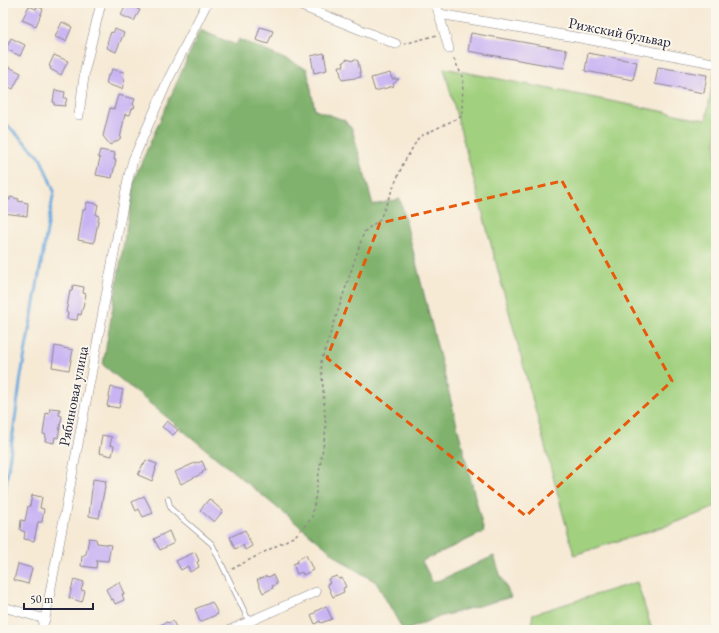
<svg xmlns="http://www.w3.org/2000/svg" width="719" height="633" viewBox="0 0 719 633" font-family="'EB Garamond',serif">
  <rect width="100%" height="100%" fill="#fbf7ec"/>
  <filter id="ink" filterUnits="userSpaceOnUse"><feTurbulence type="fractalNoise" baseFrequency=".025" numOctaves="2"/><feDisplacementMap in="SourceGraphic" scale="8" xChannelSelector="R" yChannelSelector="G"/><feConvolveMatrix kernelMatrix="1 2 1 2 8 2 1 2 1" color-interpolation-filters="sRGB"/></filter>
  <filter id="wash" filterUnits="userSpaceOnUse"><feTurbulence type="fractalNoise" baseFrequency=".012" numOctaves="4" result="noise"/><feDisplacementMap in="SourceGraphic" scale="16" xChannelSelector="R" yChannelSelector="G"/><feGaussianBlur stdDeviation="0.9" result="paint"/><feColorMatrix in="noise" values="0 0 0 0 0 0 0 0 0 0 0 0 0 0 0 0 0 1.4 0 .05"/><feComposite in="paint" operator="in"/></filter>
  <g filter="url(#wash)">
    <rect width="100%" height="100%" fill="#f6ead5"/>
    <!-- green -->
    <g fill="#a1d07e" stroke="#62795c">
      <path d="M 716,64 L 716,507 L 675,523 L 574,555 L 444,68 L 706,120 Z"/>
      <path d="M 637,582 L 652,630 L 530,630 L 533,614 Z"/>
    </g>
    <!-- forest -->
    <path fill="#80b26d" stroke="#516a54" d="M 200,30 L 236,45 L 239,39 L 307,69 L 315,110 L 344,120 L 352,129 L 373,205 L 400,199 L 484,532 L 422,561 L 433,583 L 494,556 L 500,574 L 511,597 L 435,618 L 407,630 L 403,630 L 376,582 L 346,564 L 103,365 L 135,177 Z"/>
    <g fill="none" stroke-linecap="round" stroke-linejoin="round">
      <!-- stream -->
      <path stroke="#6daade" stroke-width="3" d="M 3,121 L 40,157 L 54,191 L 21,376 L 3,506"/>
    </g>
    <g id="blocks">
      <!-- building -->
      <g fill="#c9b4f3">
        <path d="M 127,3 L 138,7 L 137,9 L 140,10 L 134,21 L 121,15 Z"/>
        <path d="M 29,6 L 36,9 L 37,6 L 43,9 L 36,26 L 22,20 Z"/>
        <path d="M 62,22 L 72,27 L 66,41 L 55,37 Z"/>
        <path d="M 260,27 L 273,31 L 268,44 L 256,40 Z"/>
        <path d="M 115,29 L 124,33 L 116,52 L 107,48 L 108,44 L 107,43 L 111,32 L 113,33 Z"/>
        <path d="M 471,33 L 567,50 L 564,68 L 468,51 Z"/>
        <path d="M 11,38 L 25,45 L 20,56 L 6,49 Z"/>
        <path d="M 324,53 L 327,70 L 314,73 L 311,56 Z"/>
        <path d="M 588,53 L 637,62 L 633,80 L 585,71 Z"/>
        <path d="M 54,55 L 68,61 L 61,75 L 50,69 L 51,67 L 49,66 Z"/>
        <path d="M 347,59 L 353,61 L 354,59 L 358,61 L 361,77 L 342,80 L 339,66 L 344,66 L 343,62 Z"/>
        <path d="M 3,64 L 21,73 L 13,89 L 3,84 Z"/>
        <path d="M 658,67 L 707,75 L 704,93 L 655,84 Z"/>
        <path d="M 112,69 L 124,72 L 123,78 L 125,79 L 122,89 L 106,84 L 108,75 L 110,75 Z"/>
        <path d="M 390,73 L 392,79 L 399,79 L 393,84 L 394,86 L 375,91 L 371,78 Z"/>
        <path d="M 55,90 L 65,92 L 64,98 L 67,98 L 65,106 L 54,105 L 54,102 L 53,102 Z"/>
        <path d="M 118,95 L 135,99 L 133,104 L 135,107 L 132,109 L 130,115 L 125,114 L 120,139 L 110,145 L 103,136 L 110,108 L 114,109 Z"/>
        <path d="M 100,150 L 115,153 L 114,160 L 116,160 L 112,178 L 96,175 L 100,158 L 98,157 Z"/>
        <path d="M 10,197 L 19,199 L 18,201 L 28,203 L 27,216 L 3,213 L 3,199 L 10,200 Z"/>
        <path d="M 87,202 L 98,204 L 96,215 L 99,216 L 94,243 L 78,240 L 83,210 L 85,210 Z"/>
        <path d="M 73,285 L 84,287 L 83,293 L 86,294 L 81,315 L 78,314 L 77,320 L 67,319 L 68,313 L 66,312 L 70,291 L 72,291 Z"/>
        <path d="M 55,346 L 73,350 L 69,370 L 52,367 Z"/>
        <path d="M 111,387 L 123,390 L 119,408 L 107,406 Z"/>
        <path d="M 50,408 L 60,409 L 59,415 L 62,416 L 58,438 L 55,437 L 54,443 L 45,441 L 46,435 L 43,434 L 46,413 L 49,414 Z"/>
        <path d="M 167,421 L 178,430 L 173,435 L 162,427 Z"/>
        <path d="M 102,435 L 112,437 L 110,445 L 114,446 L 112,456 L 99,453 Z"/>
        <path d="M 146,460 L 157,464 L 155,469 L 156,469 L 152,481 L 138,475 L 143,464 L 144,465 Z"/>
        <path d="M 202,461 L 206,470 L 202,472 L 203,473 L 181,484 L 175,472 L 197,462 L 198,463 Z"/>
        <path d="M 93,479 L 106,481 L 99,518 L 89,516 Z"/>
        <path d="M 32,495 L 42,497 L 40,508 L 44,509 L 42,522 L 38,522 L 34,541 L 24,539 L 25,532 L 20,530 L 21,520 L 25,521 L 28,506 L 30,506 Z"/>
        <path d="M 144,496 L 153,513 L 143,517 L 139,509 L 136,511 L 132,502 Z"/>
        <path d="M 209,499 L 223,511 L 214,522 L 200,510 Z"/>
        <path d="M 245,530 L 252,546 L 245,550 L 243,545 L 235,549 L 230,537 Z"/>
        <path d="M 169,531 L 174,543 L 160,550 L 154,539 Z"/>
        <path d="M 89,538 L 96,539 L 97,543 L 111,545 L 108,561 L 97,560 L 96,568 L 81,566 L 82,556 L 86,554 Z"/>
        <path d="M 195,552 L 199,561 L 197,562 L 199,567 L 190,572 L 188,566 L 181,570 L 176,561 Z"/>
        <path d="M 306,555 L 313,570 L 303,575 L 302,572 L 297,574 L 293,564 L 298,562 L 297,560 Z"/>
        <path d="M 18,564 L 32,568 L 28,584 L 14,580 Z"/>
        <path d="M 273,575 L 277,584 L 272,586 L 273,588 L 263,593 L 257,580 L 267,576 L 268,577 Z"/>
        <path d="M 337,576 L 339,579 L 342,578 L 346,587 L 343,588 L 344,592 L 333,597 L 327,584 L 330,583 L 328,579 Z"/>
        <path d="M 74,579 L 84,582 L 81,590 L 85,591 L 82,602 L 69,598 Z"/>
        <path d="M 119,582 L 124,594 L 122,594 L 124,600 L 115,604 L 113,599 L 111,600 L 106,589 Z"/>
        <path d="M 212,602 L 218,614 L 200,622 L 195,609 Z"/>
        <path d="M 326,606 L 332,619 L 321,623 L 320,621 L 315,624 L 311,615 L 316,612 L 316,611 Z"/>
        <path d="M 173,621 L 177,630 L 148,630 L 167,622 L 168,623 Z"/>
      </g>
    </g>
  </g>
  <g filter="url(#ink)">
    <use href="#blocks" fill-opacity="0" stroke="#8c8688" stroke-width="1"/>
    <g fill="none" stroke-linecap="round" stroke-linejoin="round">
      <!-- lane casing -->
      <g stroke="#8c8688" stroke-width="6">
        <path id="lane" d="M 168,499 L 171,509 L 212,544 L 249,621"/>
      </g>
      <!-- street casing -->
      <g stroke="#8c8688" stroke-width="10">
        <g id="street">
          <path d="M 294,3 L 396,44"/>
          <path d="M 436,3 L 439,14 L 575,37 L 713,63"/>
          <path d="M 439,14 L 449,49"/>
          <path d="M 79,115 L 85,69 L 101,3"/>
          <path d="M 3,608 L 7,608 L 45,619 L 128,179 L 133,160 L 168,80 L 207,3"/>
          <path d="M 41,630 L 45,619"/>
          <path d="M 230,630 L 316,592"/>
        </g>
      </g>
      <!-- path -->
      <g stroke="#8c8688" stroke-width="1.5" stroke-dasharray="3 3" stroke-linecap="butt">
        <path d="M 404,44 L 437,35"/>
        <path d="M 232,569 L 295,536 L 312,518 L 326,428 L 321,362 L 364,232 L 380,219 L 403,164 L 419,137 L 462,116 L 463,78 L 453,57"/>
      </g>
      <!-- lane -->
      <use href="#lane" stroke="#fff" stroke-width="4.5"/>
      <!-- street -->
      <use href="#street" stroke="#fff" stroke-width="9"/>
    </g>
  </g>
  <!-- marked area -->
  <path fill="none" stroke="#e8590c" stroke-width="3" stroke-dasharray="8 5" stroke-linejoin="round" d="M 562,181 L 672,381 L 526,516 L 327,358 L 380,223 Z"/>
  <g text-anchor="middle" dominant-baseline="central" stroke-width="4" stroke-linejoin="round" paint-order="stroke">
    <!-- street labels -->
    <g font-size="15" fill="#22223b" stroke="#fbf7ec">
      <text transform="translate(620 32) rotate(11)">Рижский бульвар</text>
      <text transform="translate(73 396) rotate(-79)">Рябиновая улица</text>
    </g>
  </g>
  <!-- margin -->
  <rect width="719" height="633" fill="none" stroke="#fbf7ec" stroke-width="16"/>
  <!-- scale -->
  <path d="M24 603v6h69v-6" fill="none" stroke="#22223b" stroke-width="2"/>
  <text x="30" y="603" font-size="12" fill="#22223b" stroke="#fbf7ec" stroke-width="3" paint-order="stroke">50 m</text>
</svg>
